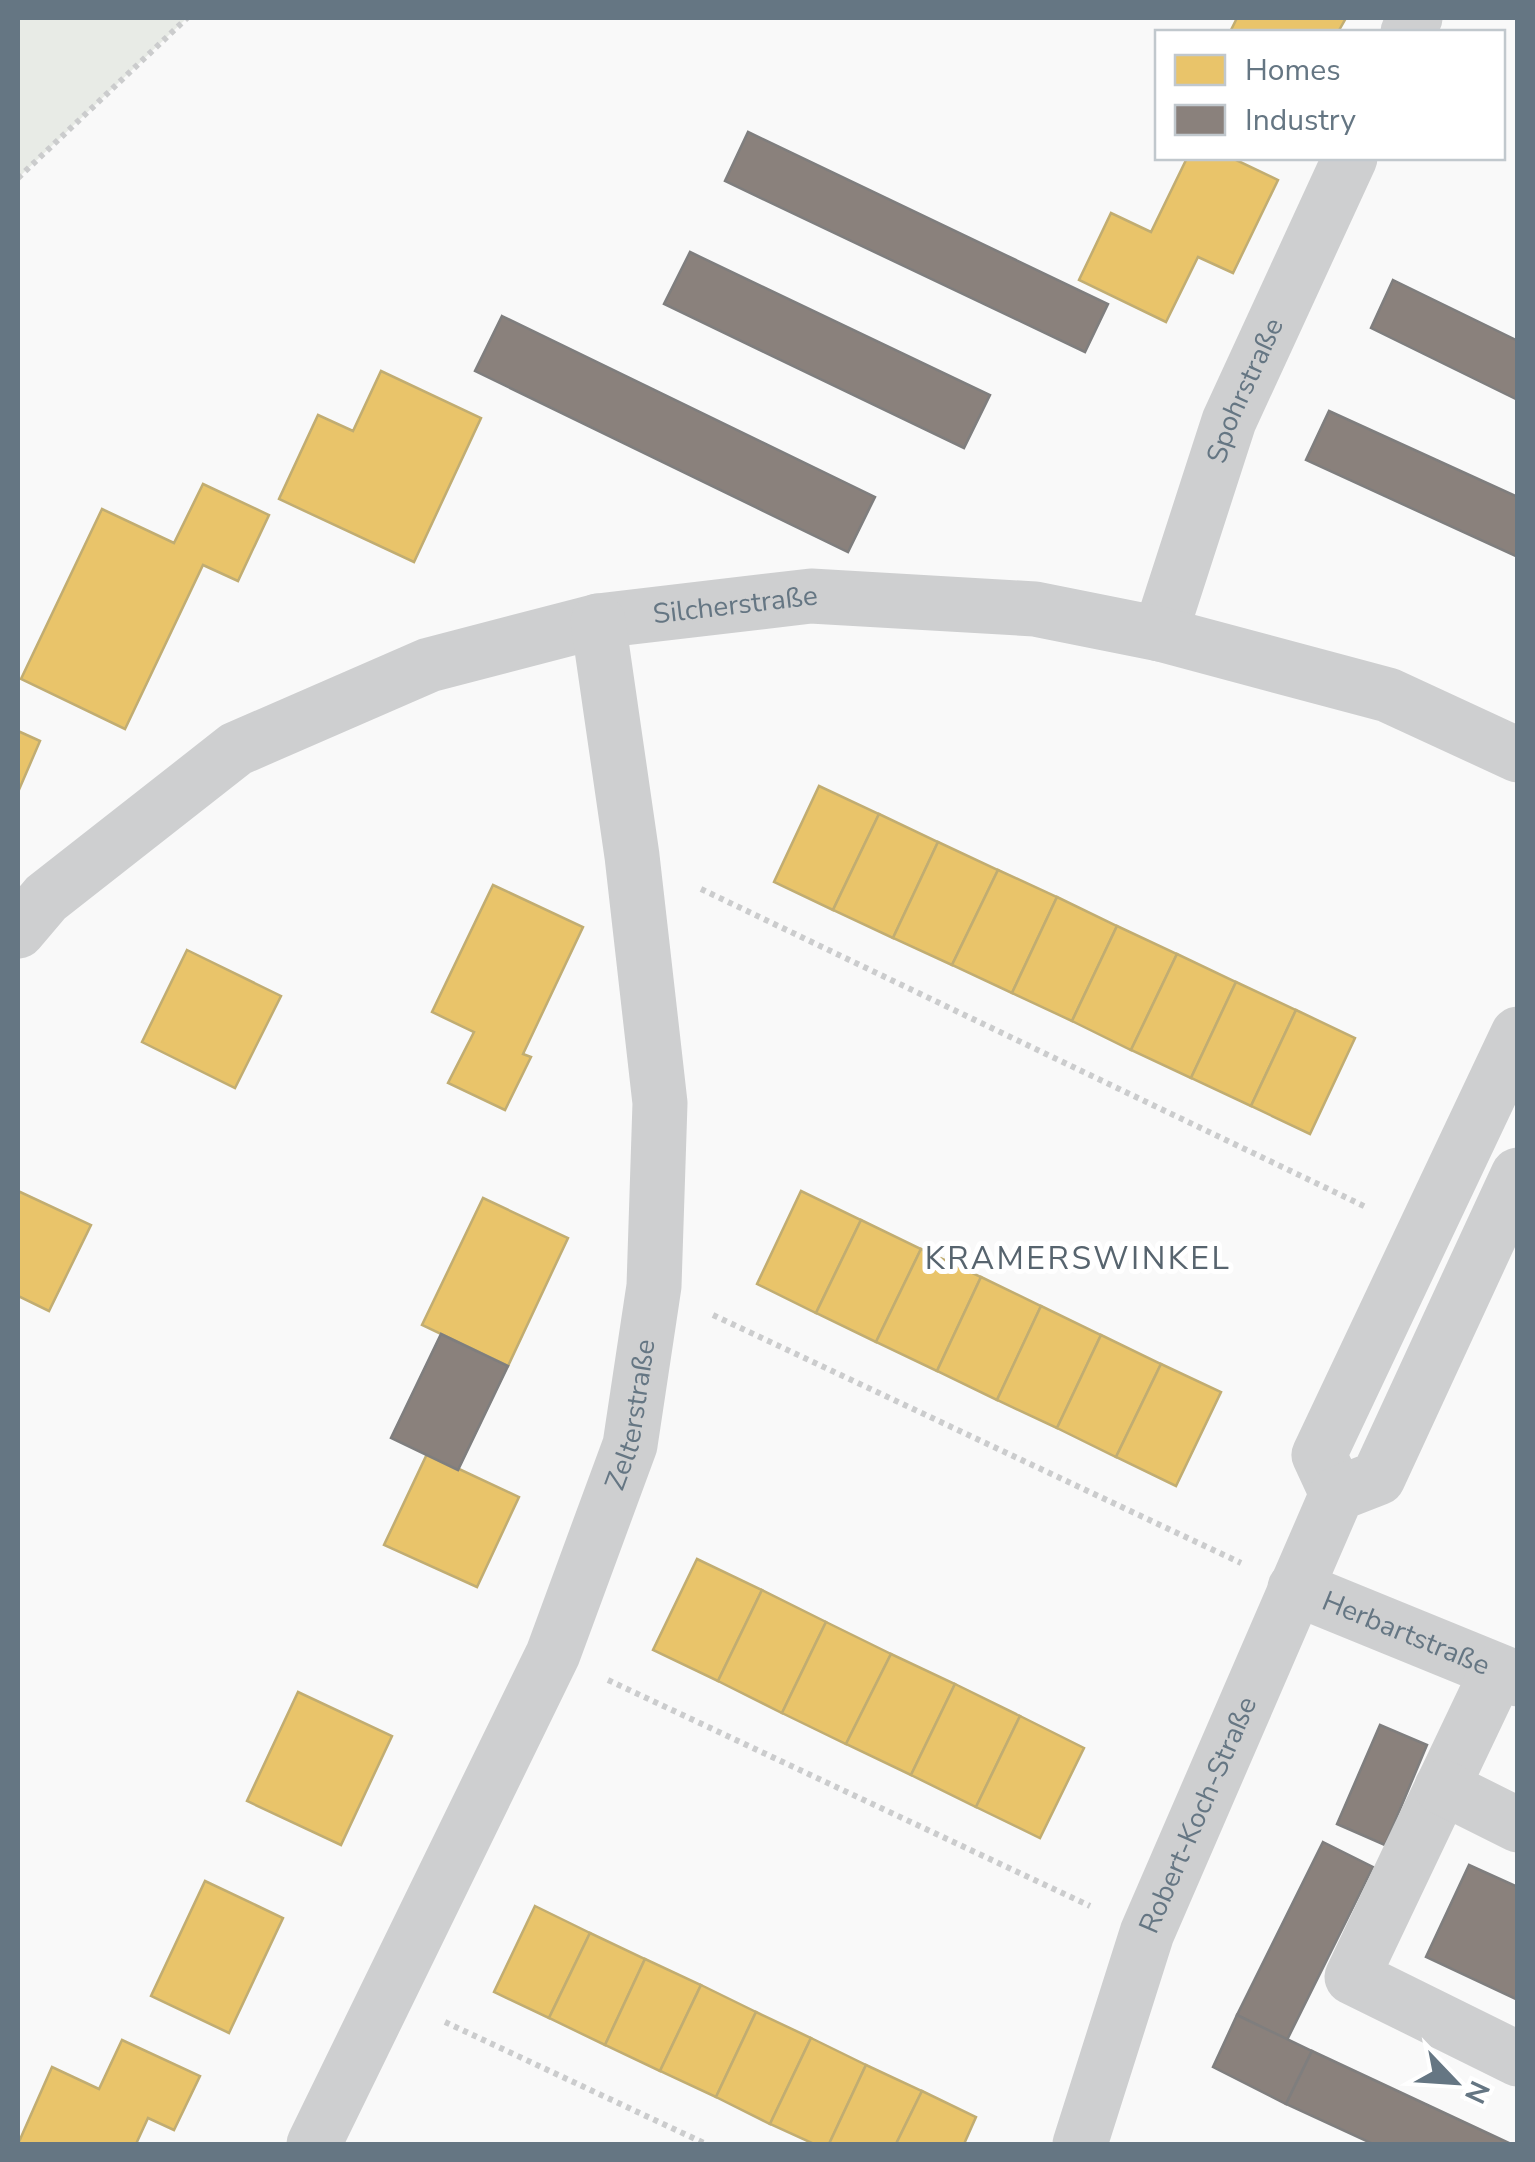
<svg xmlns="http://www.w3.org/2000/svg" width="1535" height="2162" viewBox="0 0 1535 2162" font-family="'Nunito Sans',sans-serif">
  <rect width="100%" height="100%" fill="#f9f9f9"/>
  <!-- green -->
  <path fill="#e8ebe6" d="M 18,18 L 187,18 L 18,178 Z"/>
  <!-- homes -->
  <g fill="#e9c46a" stroke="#c1ad72" stroke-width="2.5">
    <path d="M 1237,18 L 1346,18 L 1338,32 L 1230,32 Z"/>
    <path d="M 1187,158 L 1232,158 L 1278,180 L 1233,273 L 1198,257 L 1166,322 L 1079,280 L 1111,213 L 1151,232 Z"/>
    <path d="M 381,371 L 481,418 L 414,562 L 279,499 L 318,415 L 353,431 Z"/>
    <path d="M 203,484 L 269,515 L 238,581 L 203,565 L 125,729 L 21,679 L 102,509 L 174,543 Z"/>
    <path d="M 18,731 L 40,741 L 18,792 Z"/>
    <path d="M 819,786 L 879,814 L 833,910 L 774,882 Z"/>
    <path d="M 879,814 L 938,842 L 893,938 L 833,910 Z"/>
    <path d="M 938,842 L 998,870 L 952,965 L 893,938 Z"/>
    <path d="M 998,870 L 1057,897 L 1012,993 L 952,965 Z"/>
    <path d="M 493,885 L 583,927 L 523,1054 L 531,1057 L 505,1110 L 448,1083 L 474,1032 L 432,1012 Z"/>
    <path d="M 1057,897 L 1117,926 L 1072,1021 L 1012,993 Z"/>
    <path d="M 1117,926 L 1177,954 L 1131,1050 L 1072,1021 Z"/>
    <path d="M 187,950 L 281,996 L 235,1088 L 142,1042 Z"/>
    <path d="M 1177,954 L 1236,982 L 1191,1078 L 1131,1050 Z"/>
    <path d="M 1236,982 L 1296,1010 L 1251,1106 L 1191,1078 Z"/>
    <path d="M 1296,1010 L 1355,1038 L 1310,1134 L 1251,1106 Z"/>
    <path d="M 18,1191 L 91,1225 L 49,1311 L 18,1296 Z"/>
    <path d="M 801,1191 L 861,1220 L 816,1313 L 757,1284 Z"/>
    <path d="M 483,1198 L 568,1238 L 508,1366 L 422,1325 Z"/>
    <path d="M 861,1220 L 921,1249 L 876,1342 L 816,1313 Z"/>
    <path d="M 921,1249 L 981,1277 L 937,1371 L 876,1342 Z"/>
    <path d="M 981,1277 L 1041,1306 L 997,1400 L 937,1371 Z"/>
    <path d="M 1041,1306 L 1101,1335 L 1057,1428 L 997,1400 Z"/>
    <path d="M 1101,1335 L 1161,1364 L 1116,1457 L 1057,1428 Z"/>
    <path d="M 1161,1364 L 1221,1392 L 1176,1486 L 1116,1457 Z"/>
    <path d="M 427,1454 L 519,1497 L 477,1587 L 384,1545 Z"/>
    <path d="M 697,1559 L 762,1590 L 718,1681 L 653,1650 Z"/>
    <path d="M 762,1590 L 826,1622 L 782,1713 L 718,1681 Z"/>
    <path d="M 826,1622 L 891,1654 L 846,1744 L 782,1713 Z"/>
    <path d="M 891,1654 L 955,1684 L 911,1775 L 846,1744 Z"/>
    <path d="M 955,1684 L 1020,1716 L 976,1807 L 911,1775 Z"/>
    <path d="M 298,1692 L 392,1736 L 341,1845 L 247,1801 Z"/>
    <path d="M 1020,1716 L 1084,1748 L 1040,1838 L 976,1807 Z"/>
    <path d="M 205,1881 L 283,1918 L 229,2033 L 151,1996 Z"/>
    <path d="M 535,1906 L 590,1933 L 549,2018 L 494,1992 Z"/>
    <path d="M 590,1933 L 645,1959 L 605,2045 L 549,2018 Z"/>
    <path d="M 645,1959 L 701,1985 L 660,2071 L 605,2045 Z"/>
    <path d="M 701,1985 L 756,2012 L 716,2097 L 660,2071 Z"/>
    <path d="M 756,2012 L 811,2038 L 770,2124 L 716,2097 Z"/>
    <path d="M 811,2038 L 866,2065 L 829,2144 L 814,2144 L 770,2124 Z"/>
    <path d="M 122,2040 L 200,2076 L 174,2130 L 148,2118 L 136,2144 L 18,2144 L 52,2067 L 99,2089 Z"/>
    <path d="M 866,2065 L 922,2091 L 896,2144 L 829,2144 Z"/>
    <path d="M 922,2091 L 976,2117 L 964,2144 L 896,2144 Z"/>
  </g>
  <!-- industry -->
  <g fill="#8a817c" stroke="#7f7e7e" stroke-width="2.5">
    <path d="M 748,132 L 1108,304 L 1085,352 L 725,181 Z"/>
    <path d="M 690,252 L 990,395 L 964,448 L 664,304 Z"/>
    <path d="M 1393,280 L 1518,341 L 1518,400 L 1371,328 Z"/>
    <path d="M 502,316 L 875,497 L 848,552 L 475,371 Z"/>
    <path d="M 1329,411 L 1518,497 L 1518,557 L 1306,460 Z"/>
    <path d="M 441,1334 L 508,1366 L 458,1470 L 391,1438 Z"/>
    <path d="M 1380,1725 L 1427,1745 L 1385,1845 L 1337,1824 Z"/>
    <path d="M 1323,1842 L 1373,1867 L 1287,2040 L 1237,2015 Z"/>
    <path d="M 1469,1865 L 1518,1887 L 1518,2000 L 1426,1957 Z"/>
    <path d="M 1237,2015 L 1312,2051 L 1286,2104 L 1213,2067 Z"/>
    <path d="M 1312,2051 L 1511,2144 L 1373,2144 L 1286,2104 Z"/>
  </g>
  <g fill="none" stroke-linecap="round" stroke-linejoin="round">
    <!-- path -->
    <g stroke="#cbcccd" stroke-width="6" stroke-dasharray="5 5" stroke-linecap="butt">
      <path d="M 18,178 L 187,18"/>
      <path d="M 701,889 L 1366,1207"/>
      <path d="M 713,1315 L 1241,1563"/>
      <path d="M 608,1680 L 1090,1906"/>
      <path d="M 445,2022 L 706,2144"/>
    </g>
    <!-- minor -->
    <g stroke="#cecfd0" stroke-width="55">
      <path d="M 1408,32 L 1415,18"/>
      <path id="s1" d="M 1160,634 L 1229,421 L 1350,158"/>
      <path id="s2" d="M 18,931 L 46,898 L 236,749 L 429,665 L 598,621 L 811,596 L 1035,609 L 1160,634 L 1388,695 L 1518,755"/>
      <path d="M 1337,1494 L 1319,1455 L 1518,1034"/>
      <path id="s3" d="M 1295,1588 L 1518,1679"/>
      <path d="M 1497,1672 L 1352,1977 L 1518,2059"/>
      <path d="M 1442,1787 L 1518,1825"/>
      <path id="s4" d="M 314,2144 L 553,1654 L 630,1445 L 654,1286 L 660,1103 L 632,856 L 598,621"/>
      <path id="s5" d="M 1080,2144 L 1147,1933 L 1337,1494 L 1378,1478 L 1518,1175"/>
    </g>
  </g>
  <g text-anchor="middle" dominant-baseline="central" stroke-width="10" stroke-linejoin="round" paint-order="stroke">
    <!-- street labels -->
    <g font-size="28" fill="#657683" stroke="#fff">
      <text stroke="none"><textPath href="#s1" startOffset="258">Spohrstraße</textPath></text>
      <text stroke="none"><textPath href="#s2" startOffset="808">Silcherstraße</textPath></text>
      <text stroke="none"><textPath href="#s4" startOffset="798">Zelterstraße</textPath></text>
      <text stroke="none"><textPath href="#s3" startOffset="120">Herbartstraße</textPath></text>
      <text stroke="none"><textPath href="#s5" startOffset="350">Robert-Koch-Straße</textPath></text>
    </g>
    <!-- quarter labels -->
    <g font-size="32" letter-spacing="2.5" fill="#57646e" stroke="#fff">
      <text x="1078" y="1258">KRAMERSWINKEL</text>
    </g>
  </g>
  <!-- border -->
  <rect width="1535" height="2162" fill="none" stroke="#657683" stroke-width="40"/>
  <!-- legend -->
  <rect x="1155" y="30" width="350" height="130" fill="#ffffff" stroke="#c1c8cd" stroke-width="2.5"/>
  <rect x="1175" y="55" width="50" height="30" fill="#e9c46a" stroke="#c1c8cd" stroke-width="2.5"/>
  <text x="1245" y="80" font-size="30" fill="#657683">Homes</text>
  <rect x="1175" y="105" width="50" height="30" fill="#8a817c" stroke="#c1c8cd" stroke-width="2.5"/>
  <text x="1245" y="130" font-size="30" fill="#657683">Industry</text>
  <!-- north arrow -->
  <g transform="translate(1455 2082) rotate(115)" stroke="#ffffff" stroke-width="8" paint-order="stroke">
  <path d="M0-8L18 38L0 25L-18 38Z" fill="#657683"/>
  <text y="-15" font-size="28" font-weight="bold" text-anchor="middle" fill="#657683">N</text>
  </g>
</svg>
